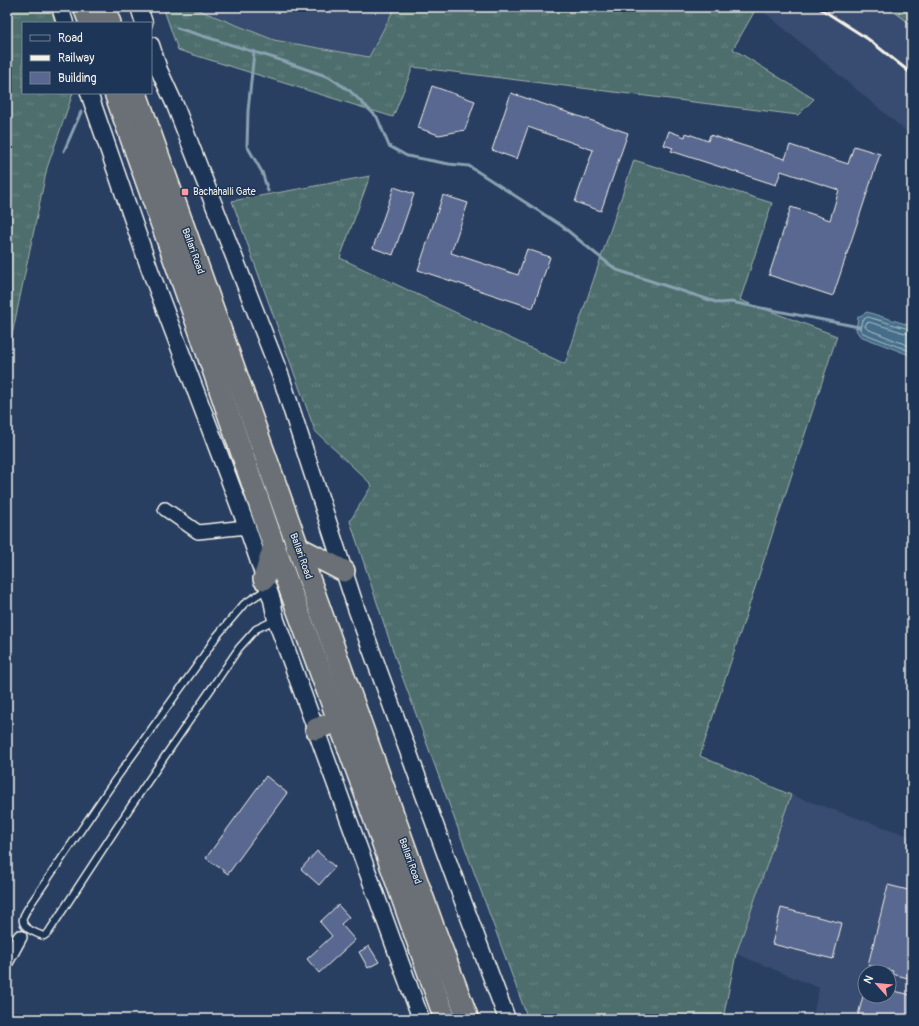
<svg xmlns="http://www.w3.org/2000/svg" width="919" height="1026" viewBox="0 0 919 1026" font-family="Pangolin,sans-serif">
  <defs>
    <pattern id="grass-tufts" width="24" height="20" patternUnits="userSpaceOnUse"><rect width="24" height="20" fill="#4e6e6d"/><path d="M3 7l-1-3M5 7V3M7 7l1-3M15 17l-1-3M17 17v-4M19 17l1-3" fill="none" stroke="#688382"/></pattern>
    <pattern id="water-ripples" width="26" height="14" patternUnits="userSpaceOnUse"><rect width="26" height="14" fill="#446e8b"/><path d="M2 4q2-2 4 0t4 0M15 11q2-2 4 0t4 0" fill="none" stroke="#60839b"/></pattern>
  </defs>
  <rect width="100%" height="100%" fill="#293f62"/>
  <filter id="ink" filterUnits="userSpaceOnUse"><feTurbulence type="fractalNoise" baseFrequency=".025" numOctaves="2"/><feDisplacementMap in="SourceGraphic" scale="8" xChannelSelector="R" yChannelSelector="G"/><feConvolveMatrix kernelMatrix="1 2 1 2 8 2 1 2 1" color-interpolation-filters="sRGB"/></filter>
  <g filter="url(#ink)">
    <!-- built -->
    <g fill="#374b70" fill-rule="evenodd">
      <path d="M 191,7 L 395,7 L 369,57 L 274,40 Z"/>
      <path d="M 758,7 L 887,7 L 912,25 L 912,136 Z"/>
      <path d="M 791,795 L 912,837 L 912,1019 L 812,1019 L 819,988 L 736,954 ZM 865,972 L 889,972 L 889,996 L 865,996 Z"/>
    </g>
    <!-- grass -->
    <g fill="url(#grass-tufts)" stroke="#a1b0aa">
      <path d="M 7,7 L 51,7 L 57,23 L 23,23 L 23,93 L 73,93 L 47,168 L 7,359 Z"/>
      <path d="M 163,7 L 191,7 L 274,40 L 369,57 L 395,7 L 757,7 L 733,49 L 814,99 L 798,115 L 413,67 L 393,117 L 178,50 Z"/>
      <path d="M 887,7 L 912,7 L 912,25 L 889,8 Z"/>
      <path d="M 634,160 L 772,203 L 740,300 L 837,336 L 700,756 L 791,795 L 736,954 L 723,1019 L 528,1019 L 395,657 L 350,521 L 372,485 L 315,431 L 232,201 L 370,176 L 340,258 L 565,364 Z"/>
    </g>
    <!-- water -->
    <path fill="url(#water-ripples)" stroke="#8aa2b0" d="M 867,312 L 912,326 L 912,356 L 860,336 L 856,330 L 858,317 Z"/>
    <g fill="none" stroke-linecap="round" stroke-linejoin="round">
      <!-- shore -->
      <g stroke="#aebdc3" stroke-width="1">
        <path d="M 912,330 L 868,317 L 862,320 L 860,329 L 863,333 L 912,352"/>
        <path d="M 912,335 L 869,322 L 866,323 L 865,327 L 867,329 L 912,347"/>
      </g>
      <!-- stream -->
      <g stroke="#8aa2b0" stroke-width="3">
        <path d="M 177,28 L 274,58 L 329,77 L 350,91 L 377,117 L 389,146 L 407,156 L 449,164 L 469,166 L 562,226 L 596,254 L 617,270 L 719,303 L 731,302 L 859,327"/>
        <path d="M 254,52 L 248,111 L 247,146 L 262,172 L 268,191"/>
        <path d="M 64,151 L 81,112"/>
      </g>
    </g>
    <!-- building -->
    <g fill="#586890" stroke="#f4f1e8">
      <path d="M 432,86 L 475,101 L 465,130 L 439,135 L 418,128 Z"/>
      <path d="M 511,93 L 628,133 L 601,211 L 575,202 L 593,150 L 528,127 L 517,159 L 492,150 Z"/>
      <path d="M 669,131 L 685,137 L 686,133 L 708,141 L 710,135 L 785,159 L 790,145 L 848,164 L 854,146 L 880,154 L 833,296 L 769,275 L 791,207 L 830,220 L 839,190 L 781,171 L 776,185 L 671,151 L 673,148 L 664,145 Z"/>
      <path d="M 394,187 L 414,194 L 393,255 L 373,248 Z"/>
      <path d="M 443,195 L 468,203 L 451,253 L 518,275 L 527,249 L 550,257 L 533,308 L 418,270 Z"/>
      <path d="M 266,776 L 287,793 L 228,874 L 206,858 Z"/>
      <path d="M 317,851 L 335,867 L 319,885 L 301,869 Z"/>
      <path d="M 888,885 L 912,891 L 912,979 L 892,974 L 893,971 L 868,965 Z"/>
      <path d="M 338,905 L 349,917 L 341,924 L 355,940 L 319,973 L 307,959 L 332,936 L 320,922 Z"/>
      <path d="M 781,908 L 842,923 L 833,959 L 772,944 Z"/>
      <path d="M 369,946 L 379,962 L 368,968 L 359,952 Z"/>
      <path d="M 889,990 L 912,995 L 912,1019 L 857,1019 L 863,996 L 889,996 Z"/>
    </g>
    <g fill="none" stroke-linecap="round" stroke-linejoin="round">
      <!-- service casing -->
      <g stroke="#f4f1e8" stroke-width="9">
        <path id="service" d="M 267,589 L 244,604 L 216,637 L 198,664 L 115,780 L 30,905 C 23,916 17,923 32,931 C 36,933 40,935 44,936 L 48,933 L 131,806 L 239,648 L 256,629 L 275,620"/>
      </g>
      <!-- minor casing -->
      <g stroke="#f4f1e8" stroke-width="16">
        <g id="minor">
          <path d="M 165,509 L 198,532 L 247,527"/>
          <path d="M 7,961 L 20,937"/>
        </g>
      </g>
      <!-- tertiary casing -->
      <g stroke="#f4f1e8" stroke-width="19">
        <g id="tertiary">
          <path d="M 60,7 L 65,23"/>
          <path d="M 139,7 L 144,23"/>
          <path d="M 151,45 L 159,70 L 175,105 L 281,377 L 356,608 L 451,869 L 507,1019"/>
          <path d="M 89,93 L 150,270 L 247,527 L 272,600 L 276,620 L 421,1019"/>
        </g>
      </g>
      <!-- trunk casing -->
      <g stroke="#f4f1e8" stroke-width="24">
        <g id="trunk">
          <path d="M 84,7 L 90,23"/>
          <path d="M 104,7 L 110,23"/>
          <path d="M 115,93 L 198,326 L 274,546 L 368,801 L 445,1019"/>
          <path d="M 136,93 L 433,926 L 468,1019"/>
          <path d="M 297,547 L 344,571"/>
          <path d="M 264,579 L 274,546"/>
          <path d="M 316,729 L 338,721"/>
        </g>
      </g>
      <!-- service -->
      <use href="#service" stroke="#1d3557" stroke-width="6"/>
      <!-- minor -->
      <use href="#minor" stroke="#1d3557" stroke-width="13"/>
      <!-- tertiary -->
      <use href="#tertiary" stroke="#1d3557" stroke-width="16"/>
      <!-- trunk -->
      <use href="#trunk" stroke="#6a7074" stroke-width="21"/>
      <!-- rail -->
      <path stroke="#f4f1e8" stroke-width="3" d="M 818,7 L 868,39 L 912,74"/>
    </g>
  </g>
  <!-- markers -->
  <rect fill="#ff9aa2" stroke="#1d3557" stroke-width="1.5" x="181" y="188" width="8" height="8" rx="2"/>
  <g text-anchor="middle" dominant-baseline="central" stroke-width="3" stroke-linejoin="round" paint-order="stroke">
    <!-- poi labels -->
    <g font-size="10" fill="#f4f1e8" stroke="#1d3557" text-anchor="start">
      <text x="193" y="192">Bachahalli Gate</text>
    </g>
    <!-- street labels -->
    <g font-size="10" fill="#f4f1e8" stroke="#1d3557">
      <text transform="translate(193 251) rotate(70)">Ballari Road</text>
      <text transform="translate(301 556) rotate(70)">Ballari Road</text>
      <text transform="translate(410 861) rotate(70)">Ballari Road</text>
    </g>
  </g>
  <!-- margin -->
  <rect width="919" height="1026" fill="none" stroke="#1d3557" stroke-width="24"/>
  <rect x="12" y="12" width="895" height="1002" fill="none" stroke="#f4f1e8" stroke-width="1.5" filter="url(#ink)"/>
  <!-- legend -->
  <rect x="22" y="22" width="130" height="72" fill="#1d3557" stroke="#738091"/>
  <rect x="30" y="35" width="20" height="6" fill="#1d3557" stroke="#738091"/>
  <text x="58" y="42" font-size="12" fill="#f4f1e8">Road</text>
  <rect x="30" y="55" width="20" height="6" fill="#f4f1e8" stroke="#738091"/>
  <text x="58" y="62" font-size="12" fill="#f4f1e8">Railway</text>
  <rect x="30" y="72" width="20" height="12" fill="#586890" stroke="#738091"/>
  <text x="58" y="82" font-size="12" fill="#f4f1e8">Building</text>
  <!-- north arrow -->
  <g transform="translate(877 984) rotate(297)"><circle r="19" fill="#1d3557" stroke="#738091"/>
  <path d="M0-3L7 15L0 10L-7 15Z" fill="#ff9aa2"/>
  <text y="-6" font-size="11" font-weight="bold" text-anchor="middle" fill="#f4f1e8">N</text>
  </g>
</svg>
